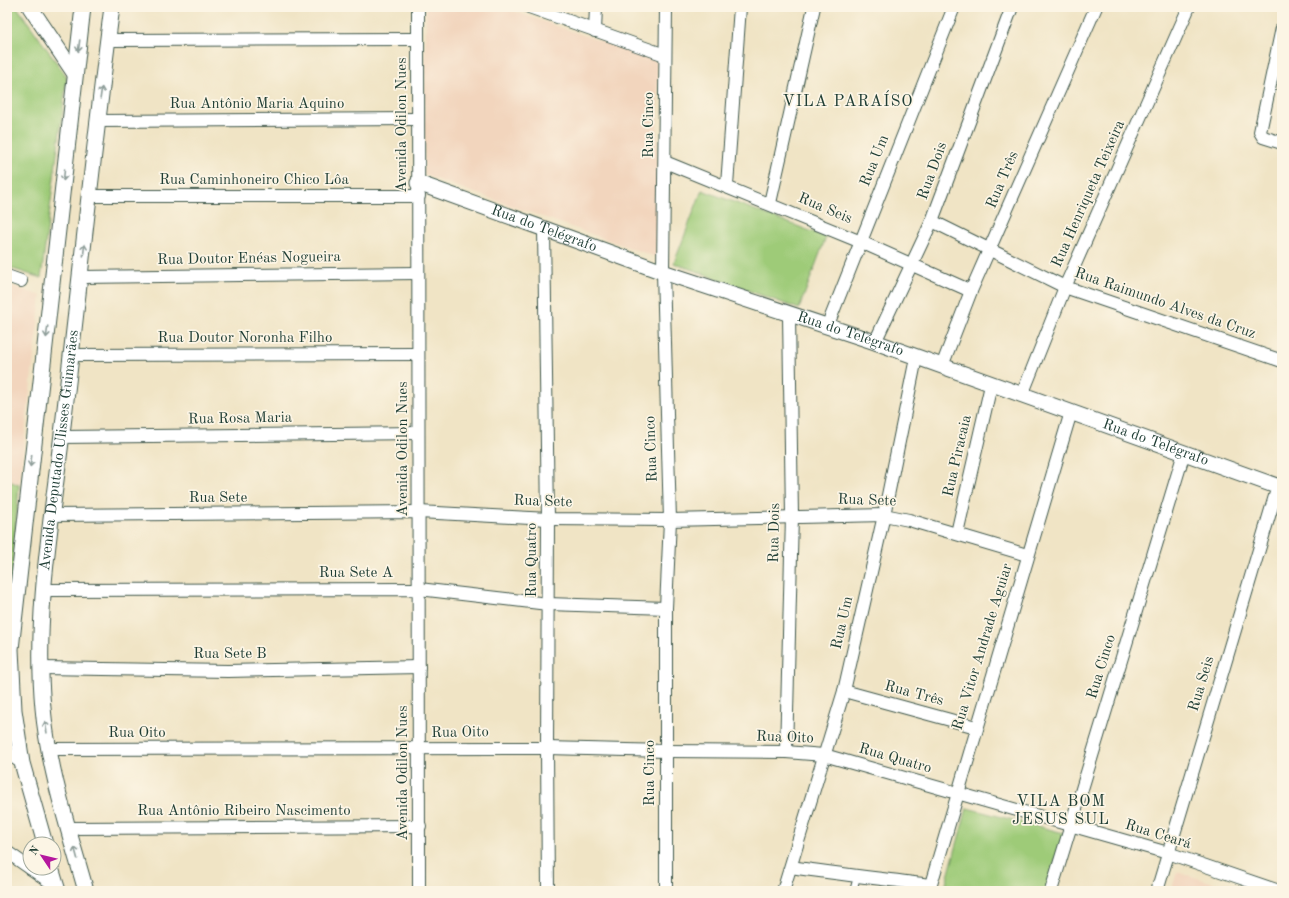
<svg xmlns="http://www.w3.org/2000/svg" width="1289" height="898" viewBox="0 0 1289 898" font-family="'Old Standard TT',serif">
  <rect width="100%" height="100%" fill="#fcf5e5"/>
  <filter id="ink" filterUnits="userSpaceOnUse"><feTurbulence type="fractalNoise" baseFrequency=".025" numOctaves="2"/><feDisplacementMap in="SourceGraphic" scale="8" xChannelSelector="R" yChannelSelector="G"/><feConvolveMatrix kernelMatrix="1 2 1 2 8 2 1 2 1" color-interpolation-filters="sRGB"/></filter>
  <filter id="wash" filterUnits="userSpaceOnUse"><feTurbulence type="fractalNoise" baseFrequency=".012" numOctaves="4" result="noise"/><feDisplacementMap in="SourceGraphic" scale="16" xChannelSelector="R" yChannelSelector="G"/><feGaussianBlur stdDeviation="0.9" result="paint"/><feColorMatrix in="noise" values="0 0 0 0 0 0 0 0 0 0 0 0 0 0 0 0 0 1.4 0 .05"/><feComposite in="paint" operator="in"/></filter>
  <g filter="url(#wash)">
    <rect width="100%" height="100%" fill="#f0e4c5"/>
    <!-- built -->
    <g fill="#f2d5bd">
      <path d="M 426,7 L 502,7 L 658,61 L 656,257 L 424,175 Z"/>
      <path d="M 7,284 L 41,296 L 19,485 L 7,480 Z"/>
      <path d="M 1177,872 L 1224,886 L 1223,891 L 1171,891 Z"/>
    </g>
    <!-- green -->
    <g fill="#9ecb78" stroke="#5e8456">
      <path d="M 7,7 L 17,7 L 67,77 L 41,278 L 7,267 Z"/>
      <path d="M 702,190 L 826,237 L 799,309 L 674,263 Z"/>
      <path d="M 7,480 L 19,485 L 7,646 Z"/>
      <path d="M 967,808 L 1064,833 L 1046,891 L 944,891 Z"/>
    </g>
  </g>
  <g filter="url(#ink)">
    <g fill="none" stroke-linecap="round" stroke-linejoin="round">
      <!-- service casing -->
      <g stroke="#3e564a" stroke-width="8">
        <path id="service" d="M 853,891 L 857,877"/>
      </g>
      <!-- minor casing -->
      <g stroke="#3e564a" stroke-width="14">
        <g id="minor">
          <path d="M 418,7 L 419,891"/>
          <path d="M 529,7 L 665,55"/>
          <path d="M 666,7 L 663,272 L 670,520 L 666,608 L 666,891"/>
          <path d="M 1282,28 L 1260,132 L 1263,137 L 1282,143"/>
          <path d="M 595,31 L 596,7"/>
          <path d="M 108,40 L 417,39"/>
          <path d="M 97,121 L 417,119"/>
          <path d="M 665,162 L 861,242 L 971,291"/>
          <path d="M 727,185 L 740,7"/>
          <path d="M 89,196 L 419,196"/>
          <path d="M 770,203 L 814,7"/>
          <path d="M 932,221 L 1065,287 L 1282,361"/>
          <path d="M 544,229 L 548,519 L 547,748 L 548,891"/>
          <path d="M 7,276 L 21,281"/>
          <path d="M 81,277 L 418,273"/>
          <path d="M 827,327 L 954,7"/>
          <path d="M 875,342 L 932,221 L 1012,7"/>
          <path d="M 71,355 L 418,354"/>
          <path d="M 942,366 L 971,291 L 1096,7"/>
          <path d="M 1022,395 L 1065,287 L 1189,7"/>
          <path d="M 62,437 L 418,433"/>
          <path d="M 52,515 L 419,512 L 548,519 L 670,520 L 884,515 L 909,520 L 1027,555"/>
          <path d="M 957,533 L 991,385"/>
          <path d="M 44,590 L 419,589 L 548,604 L 666,608"/>
          <path d="M 41,668 L 228,671 L 419,667"/>
          <path d="M 844,691 L 976,727"/>
          <path d="M 49,749 L 547,748 L 666,751 L 786,752 L 824,755 L 1168,853 L 1279,891"/>
          <path d="M 786,752 L 792,516 L 789,315"/>
          <path d="M 7,753 L 22,763"/>
          <path d="M 69,828 L 420,826"/>
          <path d="M 7,852 L 30,868"/>
          <path d="M 791,867 C 837,874 884,879 930,885"/>
          <path d="M 30,868 L 56,886"/>
          <path d="M 783,891 L 844,691 L 884,515 L 916,358"/>
          <path d="M 929,891 L 1071,412"/>
          <path d="M 1051,891 L 1184,453"/>
          <path d="M 1157,891 L 1278,486"/>
        </g>
      </g>
      <!-- tertiary casing -->
      <g stroke="#3e564a" stroke-width="17">
        <g id="tertiary">
          <path d="M 30,7 L 75,74"/>
          <path id="s1" d="M 418,183 L 663,272 L 875,342 L 1282,488"/>
          <path d="M 45,844 L 22,763 L 14,710 L 11,649 L 83,7"/>
          <path d="M 51,868 L 58,891"/>
          <path id="s2" d="M 86,891 C 70,834 48,767 43,708 C 34,611 53,513 64,417 C 80,280 94,143 112,7"/>
        </g>
      </g>
      <!-- service -->
      <use href="#service" stroke="#fff" stroke-width="6"/>
      <!-- minor -->
      <use href="#minor" stroke="#fff" stroke-width="12"/>
      <!-- tertiary -->
      <use href="#tertiary" stroke="#fff" stroke-width="15"/>
    </g>
    <!-- one-way arrows -->
    <defs><path id="oneway-shaft" d="M-6 0H5M1.5-3L5.5 0L1.5 3" fill="none" stroke-width="1.6" stroke-linecap="round" stroke-linejoin="round"/></defs>
    <g stroke="#8f9e9a">
      <use href="#oneway-shaft" transform="translate(79 46) rotate(97)"/>
      <use href="#oneway-shaft" transform="translate(101 93) rotate(-82)"/>
      <use href="#oneway-shaft" transform="translate(64 175) rotate(96)"/>
      <use href="#oneway-shaft" transform="translate(84 250) rotate(-84)"/>
      <use href="#oneway-shaft" transform="translate(47 332) rotate(97)"/>
      <use href="#oneway-shaft" transform="translate(31 461) rotate(97)"/>
      <use href="#oneway-shaft" transform="translate(46 727) rotate(-99)"/>
      <use href="#oneway-shaft" transform="translate(76 853) rotate(-105)"/>
    </g>
  </g>
  <g text-anchor="middle" dominant-baseline="central" stroke-width="3.5" stroke-linejoin="round" paint-order="stroke">
    <!-- street labels -->
    <g font-size="15" fill="#1f3d34" stroke="#fcf5e5">
      <text x="257" y="104">Rua Antônio Maria Aquino</text>
      <text transform="translate(402 125) rotate(-90)">Avenida Odilon Nues</text>
      <text transform="translate(649 125) rotate(-90)">Rua Cinco</text>
      <text transform="translate(875 161) rotate(-68)">Rua Um</text>
      <text transform="translate(933 171) rotate(-70)">Rua Dois</text>
      <text x="254" y="180">Rua Caminhoneiro Chico Lôa</text>
      <text transform="translate(1003 180) rotate(-67)">Rua Três</text>
      <text transform="translate(1089 194) rotate(-66)">Rua Henriqueta Teixeira</text>
      <text transform="translate(825 209) rotate(23)">Rua Seis</text>
      <text stroke="none"><textPath href="#s1" startOffset="134">Rua do Telégrafo</textPath></text>
      <text transform="translate(249 259) rotate(-1)">Rua Doutor Enéas Nogueira</text>
      <text transform="translate(1165 304) rotate(19)">Rua Raimundo Alves da Cruz</text>
      <text stroke="none"><textPath href="#s1" startOffset="458">Rua do Telégrafo</textPath></text>
      <text x="245" y="338">Rua Doutor Noronha Filho</text>
      <text transform="translate(240 419) rotate(-1)">Rua Rosa Maria</text>
      <text stroke="none"><textPath href="#s1" startOffset="782">Rua do Telégrafo</textPath></text>
      <text transform="translate(403 449) rotate(-90)">Avenida Odilon Nues</text>
      <text transform="translate(652 449) rotate(-92)">Rua Cinco</text>
      <text stroke="none"><textPath href="#s2" startOffset="447">Avenida Deputado Ulisses Guimarães</textPath></text>
      <text transform="translate(958 456) rotate(-77)">Rua Piracaia</text>
      <text x="218" y="498">Rua Sete</text>
      <text transform="translate(867 501) rotate(2)">Rua Sete</text>
      <text transform="translate(543 502) rotate(2)">Rua Sete</text>
      <text transform="translate(775 533) rotate(-89)">Rua Dois</text>
      <text transform="translate(532 560) rotate(-90)">Rua Quatro</text>
      <text x="356" y="573">Rua Sete A</text>
      <text transform="translate(843 623) rotate(-77)">Rua Um</text>
      <text transform="translate(983 647) rotate(-73)">Rua Vitor Andrade Aguiar</text>
      <text x="230" y="654">Rua Sete B</text>
      <text transform="translate(1102 667) rotate(-73)">Rua Cinco</text>
      <text transform="translate(1202 684) rotate(-73)">Rua Seis</text>
      <text transform="translate(914 694) rotate(15)">Rua Três</text>
      <text x="137" y="733">Rua Oito</text>
      <text transform="translate(460 733) rotate(-1)">Rua Oito</text>
      <text transform="translate(785 738) rotate(2)">Rua Oito</text>
      <text transform="translate(895 759) rotate(16)">Rua Quatro</text>
      <text transform="translate(403 773) rotate(-90)">Avenida Odilon Nues</text>
      <text transform="translate(650 773) rotate(-90)">Rua Cinco</text>
      <text x="244" y="811">Rua Antônio Ribeiro Nascimento</text>
      <text transform="translate(1158 835) rotate(17)">Rua Ceará</text>
    </g>
    <!-- neighbourhood labels -->
    <g font-size="16" letter-spacing="1" fill="#1f3d34" stroke="#fcf5e5">
      <text x="848" y="102">VILA PARAÍSO</text>
      <text x="1061" y="802">VILA BOM<tspan x="1061" dy="18">JESUS SUL</tspan></text>
    </g>
  </g>
  <!-- margin -->
  <rect width="1289" height="898" fill="none" stroke="#fcf5e5" stroke-width="24"/>
  <!-- north arrow -->
  <g transform="translate(42 856) rotate(305)"><circle r="19" fill="#fcf5e5" stroke="#a4ab9e"/>
  <path d="M0-3L7 15L0 10L-7 15Z" fill="#b5179e"/>
  <text y="-6" font-size="11" font-weight="bold" text-anchor="middle" fill="#1f3d34">N</text>
  </g>
</svg>
